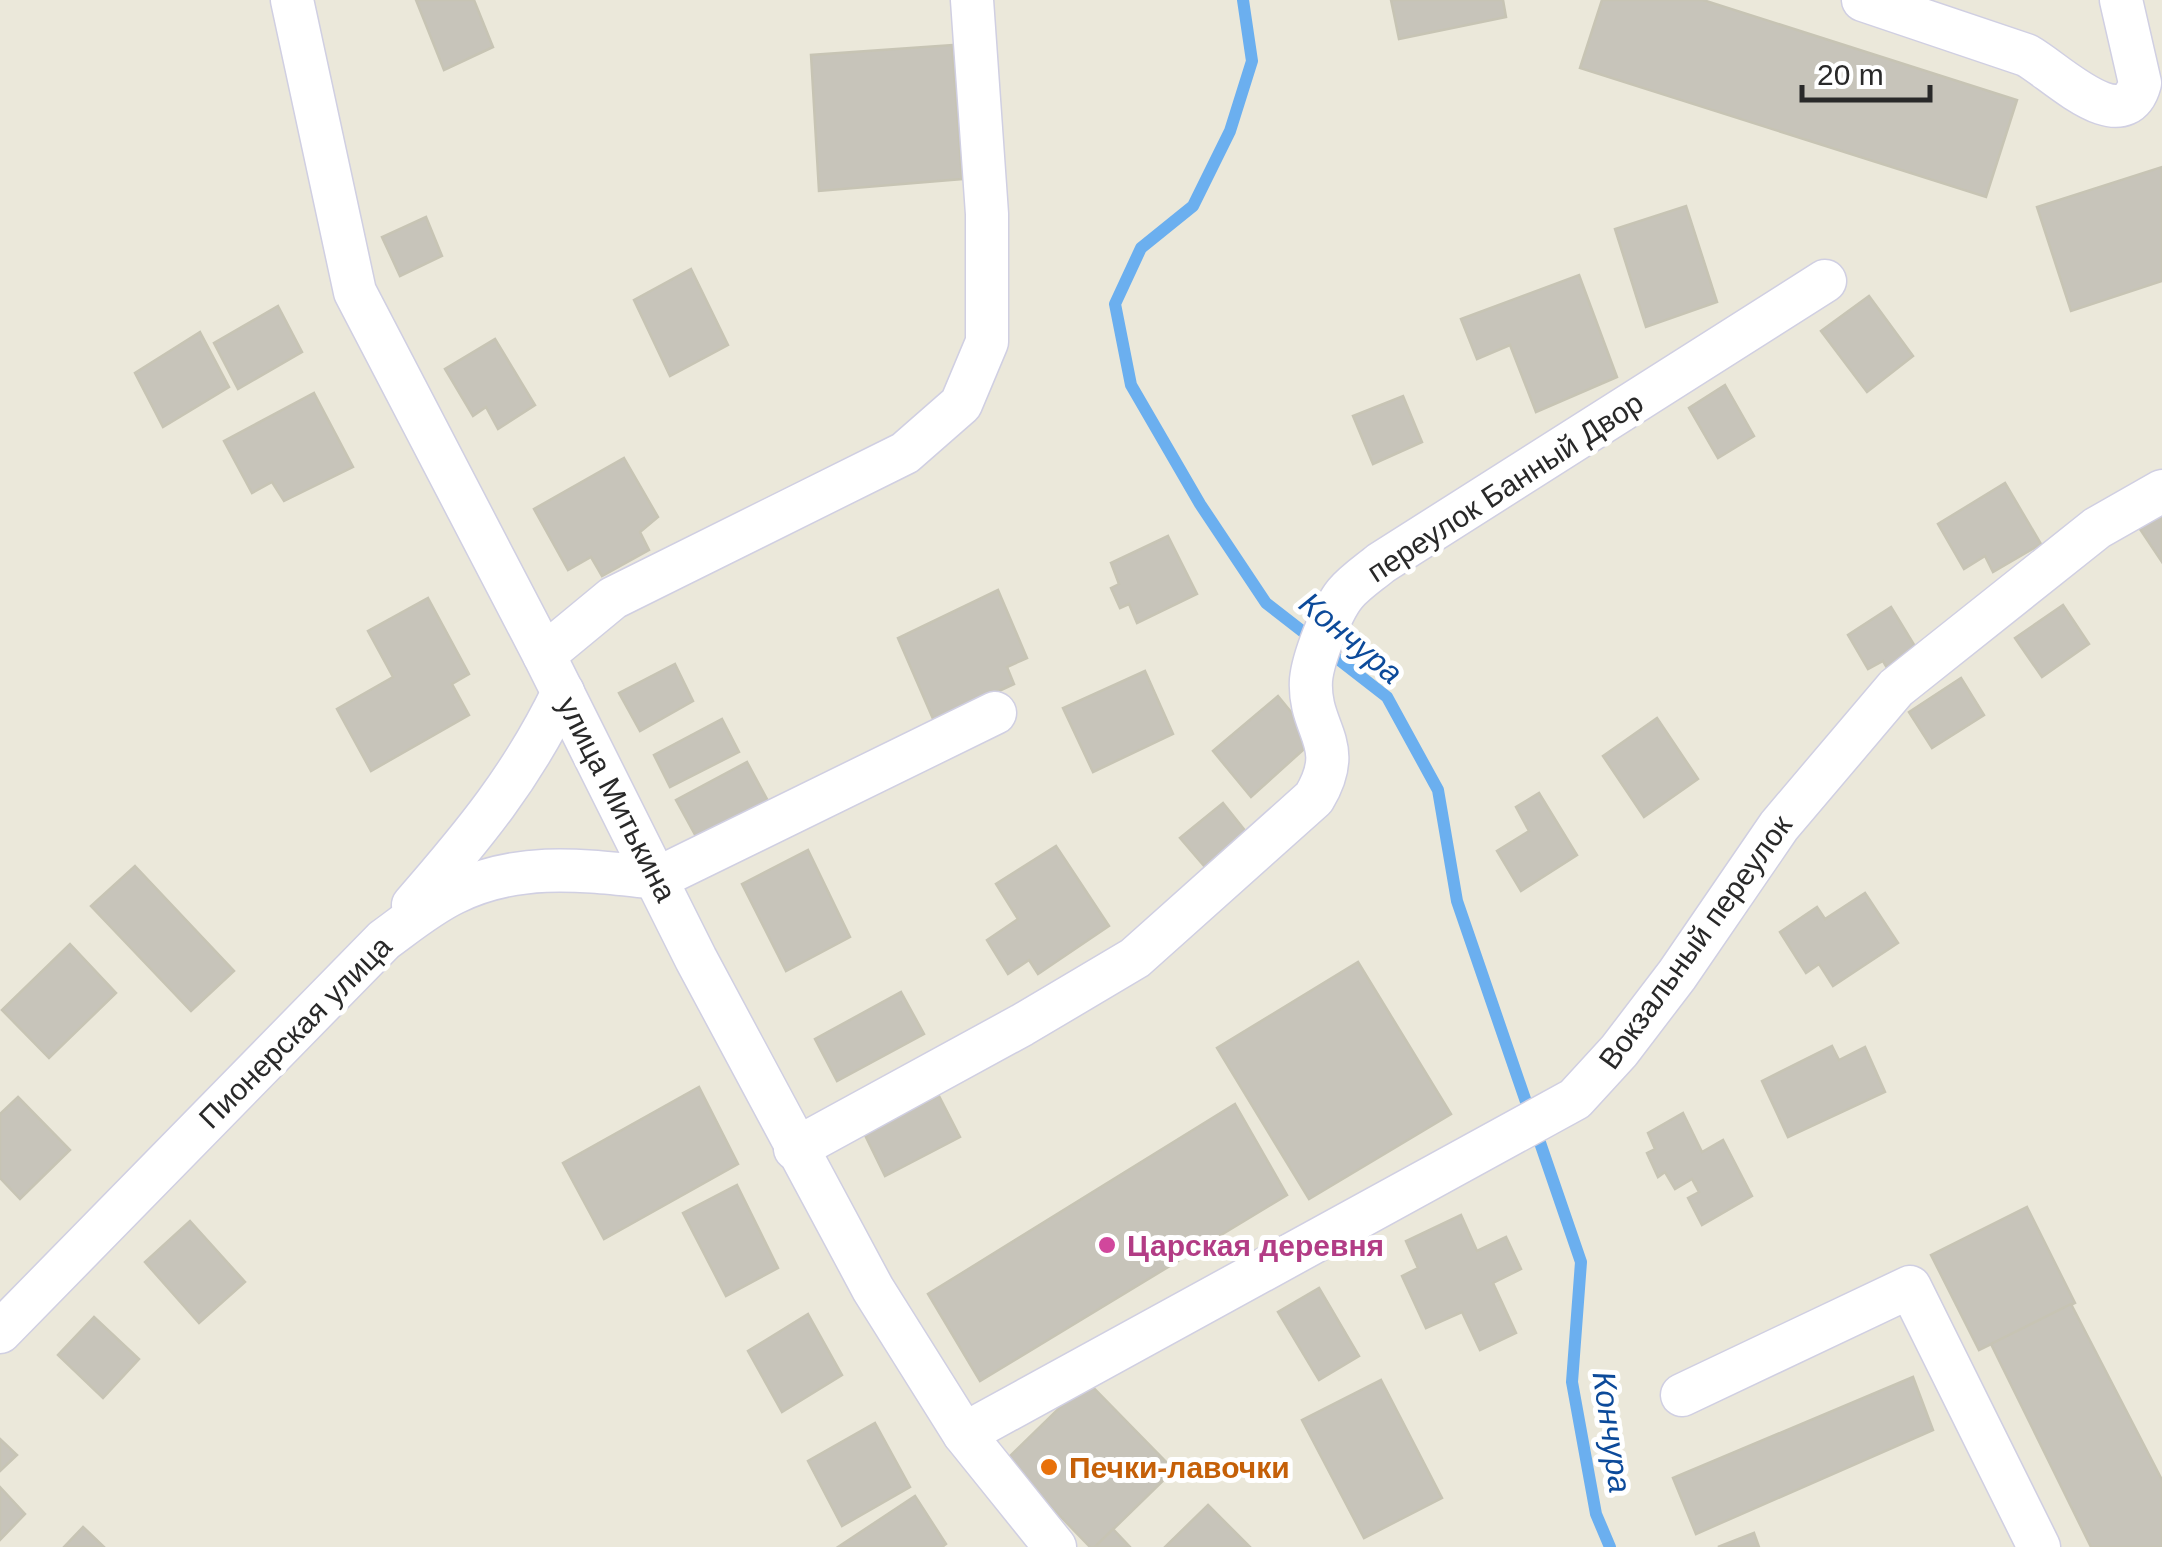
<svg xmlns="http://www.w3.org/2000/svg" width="2162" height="1547" viewBox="0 0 2162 1547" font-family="Helvetica,sans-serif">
  <rect width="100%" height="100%" fill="#ebe8da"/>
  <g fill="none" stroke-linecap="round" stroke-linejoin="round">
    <!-- stream -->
    <path stroke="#6bafef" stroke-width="12" d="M 1243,0 L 1252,61 L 1230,131 L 1193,206 L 1141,248 L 1115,304 L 1131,385 L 1200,504 L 1266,603 L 1387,697 L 1438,790 L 1457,901 L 1581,1262 L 1572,1382 L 1596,1514 L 1610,1547"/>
  </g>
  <!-- building -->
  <g fill="#c7c4ba" stroke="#c7c4b4" stroke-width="2.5">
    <path d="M 416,0 L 474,0 L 493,47 L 444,70 Z"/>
    <path d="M 1391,0 L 1503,0 L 1506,17 L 1399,39 Z"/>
    <path d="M 1602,0 L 1703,0 L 2017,100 L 1986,197 L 1580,68 Z"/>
    <path d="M 952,45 L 962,179 L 819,191 L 811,55 Z"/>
    <path d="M 2162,167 L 2162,281 L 2071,311 L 2037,207 Z"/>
    <path d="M 1686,206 L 1717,302 L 1646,327 L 1615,229 Z"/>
    <path d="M 426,217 L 442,256 L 400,276 L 382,237 Z"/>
    <path d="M 691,269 L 728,345 L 670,376 L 634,300 Z"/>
    <path d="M 1579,275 L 1617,377 L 1536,412 L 1510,345 L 1477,359 L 1461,319 Z"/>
    <path d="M 1869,296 L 1913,356 L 1867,392 L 1821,331 Z"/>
    <path d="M 278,306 L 302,352 L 238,389 L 214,343 Z"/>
    <path d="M 200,332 L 229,387 L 163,427 L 135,373 Z"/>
    <path d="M 495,339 L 535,405 L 498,429 L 486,407 L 473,416 L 445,369 Z"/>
    <path d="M 1725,385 L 1754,436 L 1718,458 L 1689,408 Z"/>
    <path d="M 314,393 L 353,467 L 284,501 L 272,482 L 252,493 L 224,441 Z"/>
    <path d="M 1403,396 L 1422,442 L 1373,464 L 1353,416 Z"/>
    <path d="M 624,458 L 658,517 L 640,532 L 649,550 L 602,576 L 591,557 L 568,570 L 534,509 Z"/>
    <path d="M 2005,483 L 2041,544 L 1993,572 L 1985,556 L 1964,569 L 1938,524 Z"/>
    <path d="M 2162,506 L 2162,562 L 2136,523 Z"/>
    <path d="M 1168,536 L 1197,594 L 1137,623 L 1129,604 L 1120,608 L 1111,588 L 1119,584 L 1111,563 Z"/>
    <path d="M 998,590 L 1027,658 L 1007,667 L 1014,684 L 934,721 L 898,638 Z"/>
    <path d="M 428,598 L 469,674 L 452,684 L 469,715 L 371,771 L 337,709 L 393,677 L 368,631 Z"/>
    <path d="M 2063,605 L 2089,644 L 2042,677 L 2015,638 Z"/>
    <path d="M 1891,607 L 1919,653 L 1890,673 L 1883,661 L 1868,669 L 1848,635 Z"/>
    <path d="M 675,664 L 693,701 L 640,731 L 619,693 Z"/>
    <path d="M 1145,671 L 1173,734 L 1093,772 L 1063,708 Z"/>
    <path d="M 1961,678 L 1984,715 L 1932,748 L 1909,712 Z"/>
    <path d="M 1278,696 L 1314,740 L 1251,797 L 1213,751 Z"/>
    <path d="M 1657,718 L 1698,779 L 1644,817 L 1603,756 Z"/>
    <path d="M 722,719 L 739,752 L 670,787 L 654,755 Z"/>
    <path d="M 747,762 L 768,801 L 698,840 L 676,800 Z"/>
    <path d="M 1539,793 L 1577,855 L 1521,891 L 1497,851 L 1529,831 L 1516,807 Z"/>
    <path d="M 1223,803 L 1247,833 L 1205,867 L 1180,838 Z"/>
    <path d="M 1056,846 L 1109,926 L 1038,974 L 1029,960 L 1008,974 L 987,940 L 1018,919 L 996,884 Z"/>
    <path d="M 808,850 L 850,937 L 786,971 L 742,884 Z"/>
    <path d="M 135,866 L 234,971 L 191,1011 L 91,906 Z"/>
    <path d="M 1865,893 L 1898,943 L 1833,986 L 1819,964 L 1806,973 L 1780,932 L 1817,907 L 1825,919 Z"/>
    <path d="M 70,944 L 116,993 L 49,1058 L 2,1010 Z"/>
    <path d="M 1358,962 L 1451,1114 L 1309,1199 L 1217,1048 Z"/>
    <path d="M 901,992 L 924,1034 L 837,1081 L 815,1039 Z"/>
    <path d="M 1832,1046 L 1839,1060 L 1865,1047 L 1885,1092 L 1788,1137 L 1762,1081 Z"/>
    <path d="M 699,1087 L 738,1164 L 604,1239 L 563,1163 Z"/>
    <path d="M 939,1096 L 960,1137 L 885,1176 L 864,1133 Z"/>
    <path d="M 18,1097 L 70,1150 L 20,1199 L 0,1178 L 0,1114 Z"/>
    <path d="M 1235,1104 L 1287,1195 L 980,1381 L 928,1294 Z"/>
    <path d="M 1683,1113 L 1702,1152 L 1723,1140 L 1752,1196 L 1702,1225 L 1688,1198 L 1699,1192 L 1692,1179 L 1675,1189 L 1665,1172 L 1658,1177 L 1647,1153 L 1655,1149 L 1648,1133 Z"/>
    <path d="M 737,1185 L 778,1268 L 726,1296 L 683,1213 Z"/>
    <path d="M 2027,1207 L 2075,1303 L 1979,1350 L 1931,1255 Z"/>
    <path d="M 1461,1215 L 1477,1251 L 1506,1237 L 1521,1269 L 1493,1283 L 1516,1333 L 1480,1350 L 1462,1312 L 1426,1328 L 1402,1276 L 1418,1268 L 1406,1241 Z"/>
    <path d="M 190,1221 L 245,1282 L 199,1323 L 145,1262 Z"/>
    <path d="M 1319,1288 L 1359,1356 L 1319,1380 L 1278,1312 Z"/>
    <path d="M 2071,1304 L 2162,1480 L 2162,1547 L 2091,1547 L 1991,1344 Z"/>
    <path d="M 808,1314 L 842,1375 L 782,1412 L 748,1351 Z"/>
    <path d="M 94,1317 L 139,1359 L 103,1398 L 58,1355 Z"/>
    <path d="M 1913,1377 L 1933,1430 L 1696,1534 L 1673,1478 Z"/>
    <path d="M 1381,1380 L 1442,1498 L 1364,1538 L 1302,1420 Z"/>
    <path d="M 1087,1381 L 1174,1470 L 1095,1547 L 1090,1547 L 1006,1460 Z"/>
    <path d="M 875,1423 L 910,1487 L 842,1526 L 808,1461 Z"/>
    <path d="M 0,1439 L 17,1455 L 0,1471 Z"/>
    <path d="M 0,1487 L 25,1514 L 0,1540 Z"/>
    <path d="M 915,1496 L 946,1544 L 942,1547 L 838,1547 Z"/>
    <path d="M 1208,1505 L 1250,1547 L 1165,1547 Z"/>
    <path d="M 83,1527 L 104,1547 L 64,1547 Z"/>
    <path d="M 1113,1529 L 1130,1547 L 1095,1547 Z"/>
    <path d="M 1754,1533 L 1759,1547 L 1718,1547 Z"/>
  </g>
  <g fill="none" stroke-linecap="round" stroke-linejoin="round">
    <!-- minor casing -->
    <g stroke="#d0cfe2" stroke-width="45">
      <g id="minor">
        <path d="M 292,0 L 355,292 L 544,655 L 696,959 L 873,1289 L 964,1434 L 1055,1547"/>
        <path d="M 1863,0 L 2026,55 C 2051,67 2124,143 2140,83 L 2121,0"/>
        <path d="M 544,655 L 613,598 L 905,453 L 961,404 L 987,342 L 987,214 L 972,0"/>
        <path d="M 658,878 L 995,713"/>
        <path d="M 413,905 C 474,835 522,777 563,692"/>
        <path d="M 795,1149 L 1022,1025 L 1135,958 L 1314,798 C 1347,743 1308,731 1311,680 C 1313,658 1332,610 1345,594 C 1355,582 1369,573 1381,563 L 1825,281"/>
        <path d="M 0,1332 L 384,940 C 406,924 429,905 454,893 C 521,860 588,871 658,878"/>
        <path d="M 1682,1395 L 1910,1287 L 2039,1547"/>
        <path d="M 964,1434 L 1575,1099 L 1619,1051 L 1677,975 L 1779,826 L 1896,688 L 2097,528 L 2162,491"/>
      </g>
    </g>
    <!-- minor -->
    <use href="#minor" stroke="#fff" stroke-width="42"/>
  </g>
  <!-- markers -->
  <circle fill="#d1479c" stroke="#fff" stroke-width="4" cx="1107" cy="1245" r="10"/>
  <circle fill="#e8710a" stroke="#fff" stroke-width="4" cx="1049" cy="1467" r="10"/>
  <g text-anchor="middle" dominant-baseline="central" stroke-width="10" stroke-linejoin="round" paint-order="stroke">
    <!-- street labels -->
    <g font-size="30" fill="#292929" stroke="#fff">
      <text transform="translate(1505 487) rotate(-33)">переулок Банный Двор</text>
      <text transform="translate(617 799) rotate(63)">улица Митькина</text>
      <text transform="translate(1695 942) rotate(-54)">Вокзальный переулок</text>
      <text transform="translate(295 1032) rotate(-45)">Пионерская улица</text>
    </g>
    <!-- hotel labels -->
    <g font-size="30" font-weight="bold" fill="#b23c85" stroke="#fff" text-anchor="start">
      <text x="1127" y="1245">Царская деревня</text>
    </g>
    <!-- food labels -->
    <g font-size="30" font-weight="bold" fill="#c56008" stroke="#fff" text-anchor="start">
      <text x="1069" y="1467">Печки-лавочки</text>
    </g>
    <!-- water labels -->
    <g font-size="32" font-style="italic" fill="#0c4a9a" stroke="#fff">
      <text transform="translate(1351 638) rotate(40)">Кончура</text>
      <text transform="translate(1612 1432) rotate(82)">Кончура</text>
    </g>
  </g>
  <!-- scale -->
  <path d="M1802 85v15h128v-15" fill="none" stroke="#292929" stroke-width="5"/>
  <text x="1817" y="85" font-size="30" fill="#292929" stroke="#ffffff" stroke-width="8" paint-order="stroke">20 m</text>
</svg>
